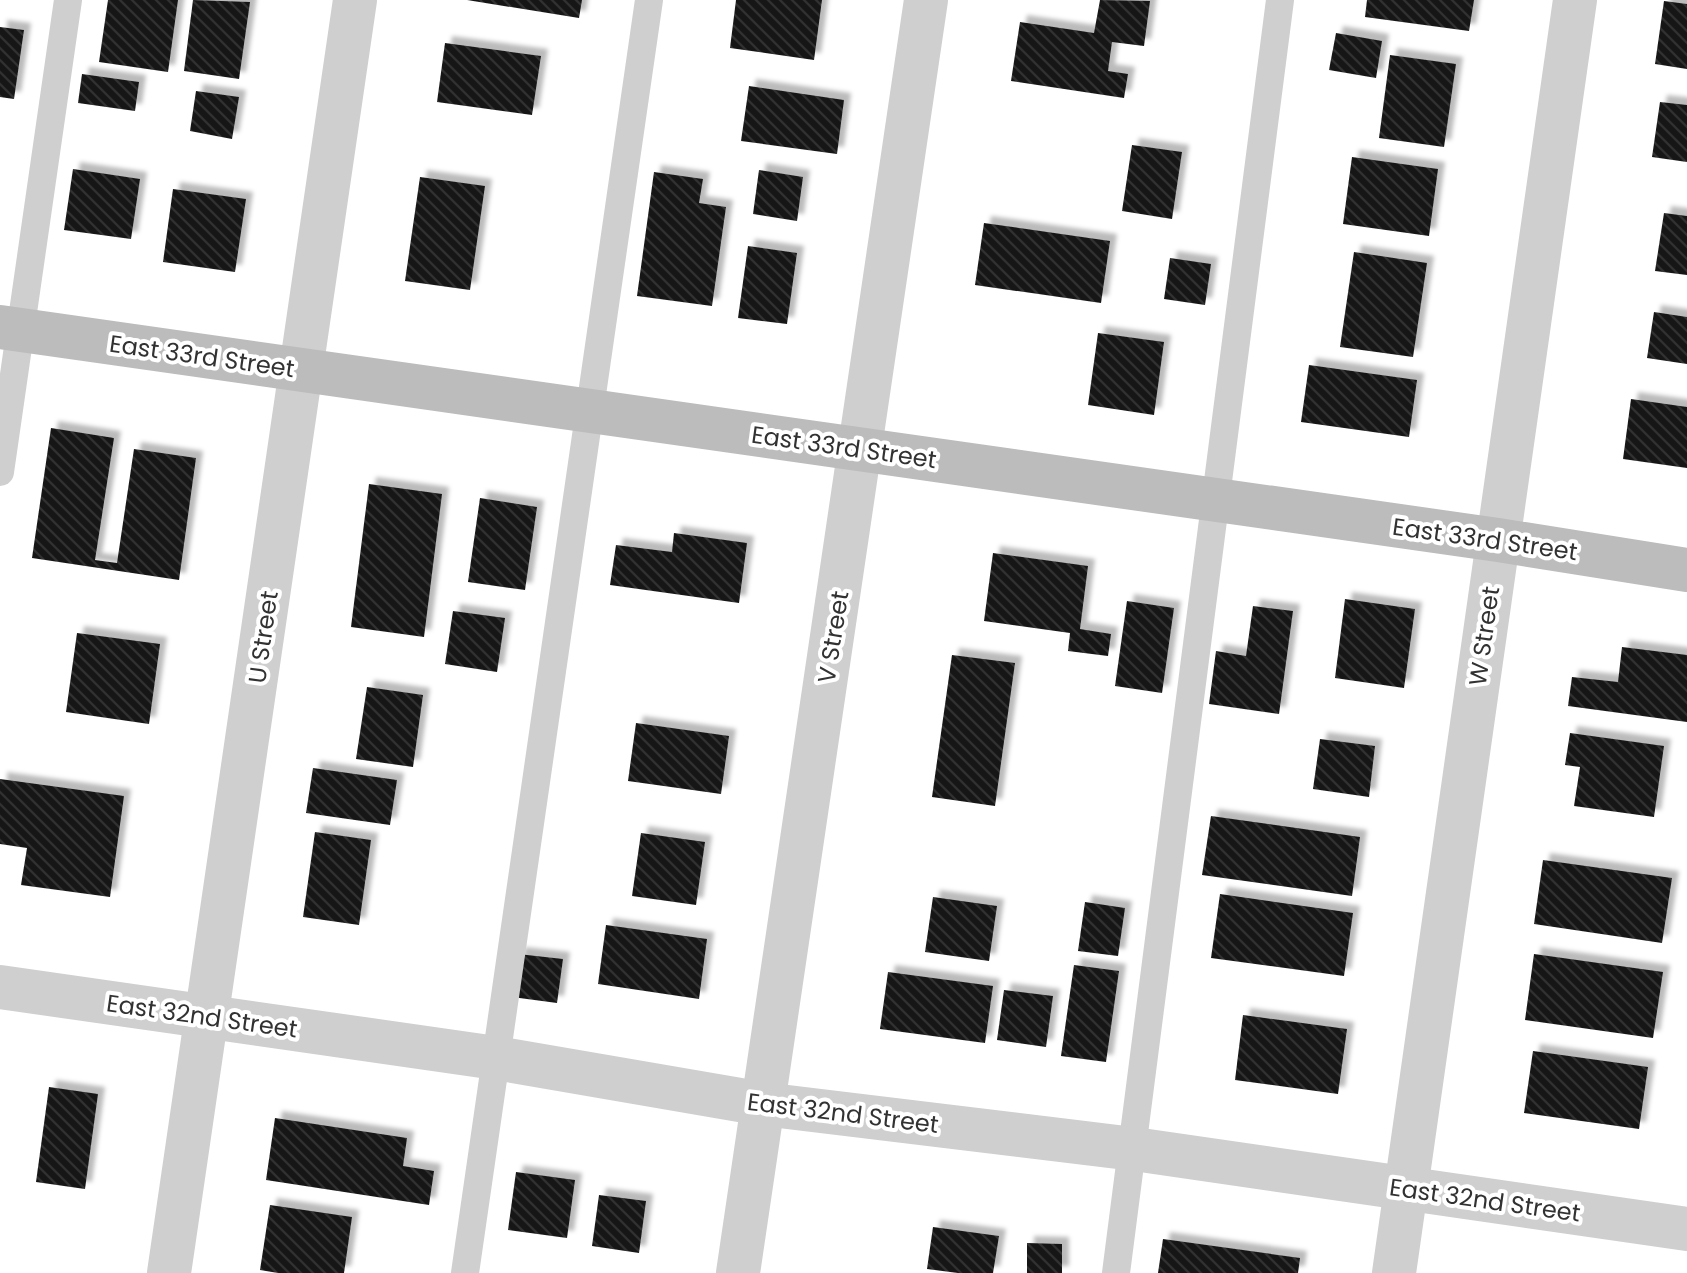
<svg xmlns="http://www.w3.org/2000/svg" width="1687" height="1273" viewBox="0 0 1687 1273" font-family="Poppins,sans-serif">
  <defs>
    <pattern id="building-back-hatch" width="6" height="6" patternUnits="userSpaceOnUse" patternTransform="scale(2)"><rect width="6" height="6" fill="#191919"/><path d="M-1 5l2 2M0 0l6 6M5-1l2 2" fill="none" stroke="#323232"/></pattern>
    <filter id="shadow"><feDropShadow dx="7" dy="-7" stdDeviation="2" flood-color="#0004"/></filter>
  </defs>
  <rect width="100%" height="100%" fill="#fff"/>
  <!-- building -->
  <g fill="url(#building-back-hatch)" filter="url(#shadow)">
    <path d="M 108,0 L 178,0 L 168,72 L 99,62 Z"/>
    <path d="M 193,0 L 250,2 L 239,79 L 184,71 Z"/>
    <path d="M 467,0 L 582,0 L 579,18 Z"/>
    <path d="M 736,0 L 822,0 L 814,60 L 730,48 Z"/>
    <path d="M 1100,0 L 1150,1 L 1144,46 L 1112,42 L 1108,71 L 1128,74 L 1124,98 L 1011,81 L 1020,22 L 1094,33 Z"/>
    <path d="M 1367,0 L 1474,0 L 1469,31 L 1365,17 Z"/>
    <path d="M 1664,1 L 1687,4 L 1687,69 L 1655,64 Z"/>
    <path d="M 0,27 L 24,30 L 14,99 L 0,97 Z"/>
    <path d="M 1336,33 L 1382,41 L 1376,78 L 1329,70 Z"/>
    <path d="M 445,43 L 541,56 L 532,115 L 437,102 Z"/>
    <path d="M 1390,55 L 1456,64 L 1444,147 L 1379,138 Z"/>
    <path d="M 82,74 L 139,82 L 135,111 L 78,103 Z"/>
    <path d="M 749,86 L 844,100 L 837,154 L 741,141 Z"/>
    <path d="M 196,91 L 239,97 L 232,139 L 190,131 Z"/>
    <path d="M 1660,102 L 1687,105 L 1687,162 L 1652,157 Z"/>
    <path d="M 1132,145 L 1182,152 L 1172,219 L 1122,211 Z"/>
    <path d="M 1352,157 L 1438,169 L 1429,236 L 1343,224 Z"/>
    <path d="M 73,169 L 140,179 L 131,239 L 64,230 Z"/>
    <path d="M 759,170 L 803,177 L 797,221 L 753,214 Z"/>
    <path d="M 654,172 L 703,179 L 699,203 L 726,207 L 712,306 L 637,296 Z"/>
    <path d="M 420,177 L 485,186 L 470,290 L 405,281 Z"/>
    <path d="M 173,189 L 246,199 L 235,272 L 163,262 Z"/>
    <path d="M 1664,213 L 1687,216 L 1687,275 L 1655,271 Z"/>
    <path d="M 984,223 L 1110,241 L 1101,303 L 975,285 Z"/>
    <path d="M 748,246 L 797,253 L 787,324 L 738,318 Z"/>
    <path d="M 1354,252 L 1427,263 L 1413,357 L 1340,347 Z"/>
    <path d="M 1170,258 L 1211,264 L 1205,305 L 1164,299 Z"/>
    <path d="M 1654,312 L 1687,317 L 1687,364 L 1647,358 Z"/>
    <path d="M 1098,333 L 1164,342 L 1154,415 L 1088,405 Z"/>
    <path d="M 1309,365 L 1417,380 L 1409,437 L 1301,422 Z"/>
    <path d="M 1631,399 L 1687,407 L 1687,468 L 1623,459 Z"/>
    <path d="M 51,428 L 114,438 L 95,560 L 117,563 L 134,449 L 196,458 L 179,580 L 32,558 Z"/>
    <path d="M 369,484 L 442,494 L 424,637 L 351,627 Z"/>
    <path d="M 480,498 L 537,507 L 525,590 L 468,582 Z"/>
    <path d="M 674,533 L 747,543 L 739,603 L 610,585 L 616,545 L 672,552 Z"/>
    <path d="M 993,553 L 1088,566 L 1080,629 L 1111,634 L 1108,656 L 1068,651 L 1070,633 L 984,621 Z"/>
    <path d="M 1345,599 L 1415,609 L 1404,688 L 1335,678 Z"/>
    <path d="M 1127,601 L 1174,608 L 1162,693 L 1115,686 Z"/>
    <path d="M 1253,606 L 1293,611 L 1279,714 L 1209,704 L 1216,651 L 1246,656 Z"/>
    <path d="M 453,611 L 505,618 L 497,672 L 445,664 Z"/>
    <path d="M 77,633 L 160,644 L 149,724 L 66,712 Z"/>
    <path d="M 1622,647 L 1687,655 L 1687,722 L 1568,706 L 1572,677 L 1618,682 Z"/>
    <path d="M 952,655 L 1015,663 L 995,806 L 932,797 Z"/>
    <path d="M 367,687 L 423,695 L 413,767 L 356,759 Z"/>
    <path d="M 636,723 L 729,736 L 721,794 L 628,781 Z"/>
    <path d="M 1570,733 L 1664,746 L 1654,817 L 1574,806 L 1580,767 L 1565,765 Z"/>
    <path d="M 1320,739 L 1375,746 L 1369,797 L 1313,789 Z"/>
    <path d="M 313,768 L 397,780 L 390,825 L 306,813 Z"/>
    <path d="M 0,779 L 124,796 L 110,897 L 21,885 L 27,848 L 0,844 Z"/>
    <path d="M 1211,816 L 1360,837 L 1352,896 L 1202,875 Z"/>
    <path d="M 315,832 L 371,840 L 359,925 L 303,917 Z"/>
    <path d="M 641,833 L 705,842 L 696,905 L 632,896 Z"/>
    <path d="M 1543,860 L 1672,878 L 1662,943 L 1534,924 Z"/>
    <path d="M 1220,894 L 1353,913 L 1344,976 L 1211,958 Z"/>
    <path d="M 933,897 L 997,906 L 989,961 L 925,952 Z"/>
    <path d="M 1085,902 L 1125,908 L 1118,956 L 1078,951 Z"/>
    <path d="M 606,925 L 707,939 L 699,999 L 598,984 Z"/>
    <path d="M 518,954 L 563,959 L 557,1003 L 512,997 Z"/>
    <path d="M 1534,954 L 1663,972 L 1653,1038 L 1525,1020 Z"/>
    <path d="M 1074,965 L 1119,971 L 1106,1062 L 1061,1056 Z"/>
    <path d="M 888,972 L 993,986 L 985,1043 L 880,1029 Z"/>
    <path d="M 1004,990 L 1053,996 L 1046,1047 L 997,1040 Z"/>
    <path d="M 1243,1015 L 1347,1029 L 1338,1094 L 1235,1080 Z"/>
    <path d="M 1533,1051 L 1648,1067 L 1639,1129 L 1524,1113 Z"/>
    <path d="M 49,1087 L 98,1094 L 85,1189 L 36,1182 Z"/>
    <path d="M 275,1118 L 407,1138 L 403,1166 L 434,1171 L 429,1205 L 266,1180 Z"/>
    <path d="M 516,1172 L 575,1180 L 567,1238 L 508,1230 Z"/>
    <path d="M 599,1195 L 646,1201 L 639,1253 L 592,1246 Z"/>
    <path d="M 270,1205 L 352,1217 L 344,1273 L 278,1273 L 260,1270 Z"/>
    <path d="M 933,1227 L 999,1236 L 993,1273 L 958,1273 L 927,1269 Z"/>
    <path d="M 1163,1239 L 1300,1258 L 1298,1273 L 1158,1273 Z"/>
    <path d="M 1027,1243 L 1062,1244 L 1062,1273 L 1027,1273 Z"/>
  </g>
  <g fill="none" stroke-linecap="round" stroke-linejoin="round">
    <!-- lane -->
    <g stroke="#cfcfcf" stroke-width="28">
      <path d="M 0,472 L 68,0"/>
      <path d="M 465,1273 L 649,0"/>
      <path d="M 1116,1273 L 1280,0"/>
    </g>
    <!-- street -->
    <g stroke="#cfcfcf" stroke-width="44">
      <path d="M 0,987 L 496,1058 L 763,1104 L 1134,1149 L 1687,1229"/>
      <path d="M 169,1273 L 355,0"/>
      <path d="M 738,1273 L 926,0"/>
      <path d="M 1394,1273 L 1575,0"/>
    </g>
    <!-- secondary -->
    <path stroke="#bcbcbc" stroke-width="44" d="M 0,327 L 1498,540 L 1687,570"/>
  </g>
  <g text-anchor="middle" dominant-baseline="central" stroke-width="8" stroke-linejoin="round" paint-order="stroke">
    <!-- street labels -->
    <g font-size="24" fill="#323232" stroke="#fff">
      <text transform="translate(202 356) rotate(8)">East 33rd Street</text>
      <text transform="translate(844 447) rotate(8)">East 33rd Street</text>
      <text transform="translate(1485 539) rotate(8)">East 33rd Street</text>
      <text transform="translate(1484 636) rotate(-82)">W Street</text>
      <text transform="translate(263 637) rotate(-82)">U Street</text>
      <text transform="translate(833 637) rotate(-81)">V Street</text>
      <text transform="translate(202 1016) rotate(8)">East 32nd Street</text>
      <text transform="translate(843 1113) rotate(7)">East 32nd Street</text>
      <text transform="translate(1485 1200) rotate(8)">East 32nd Street</text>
    </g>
  </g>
</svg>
